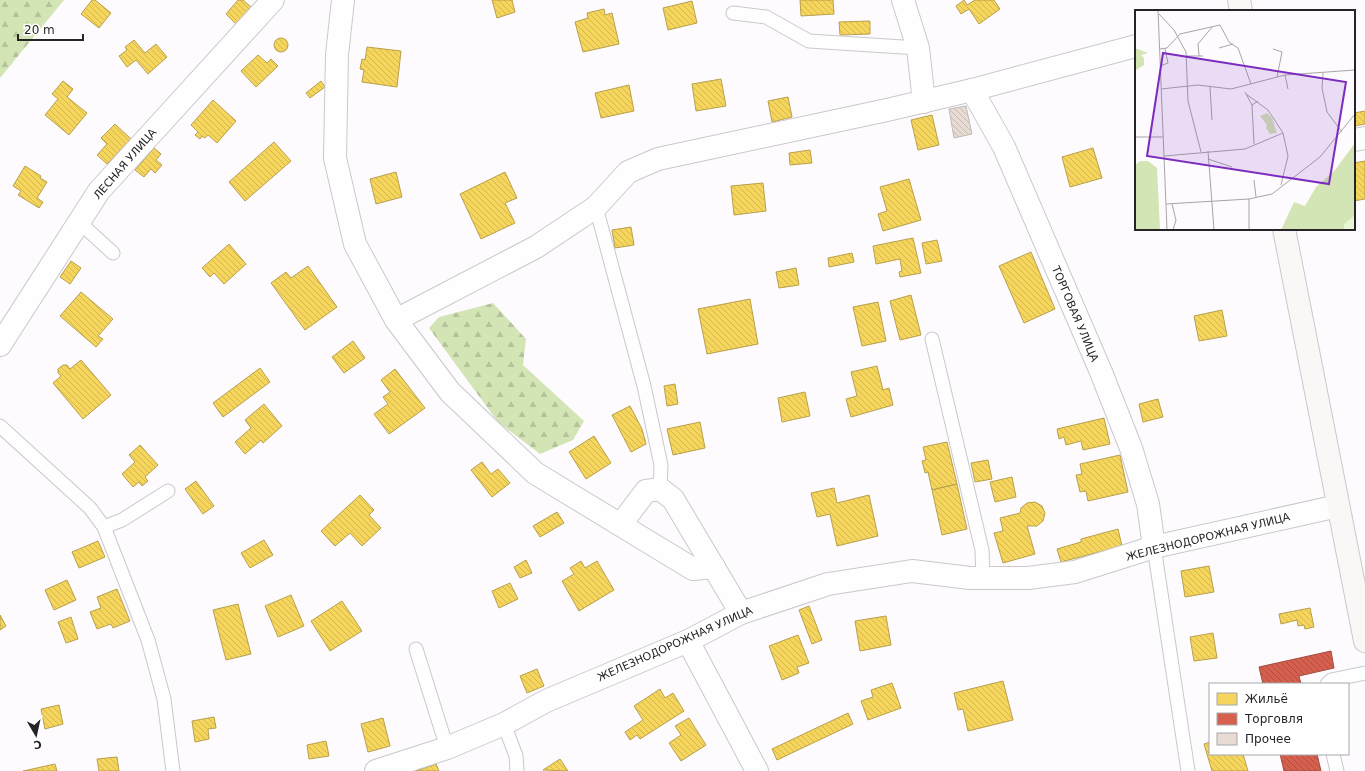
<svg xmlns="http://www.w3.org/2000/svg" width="1365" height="771" viewBox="0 0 1365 771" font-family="'DejaVu Sans',sans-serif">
  <defs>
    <pattern id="forest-firs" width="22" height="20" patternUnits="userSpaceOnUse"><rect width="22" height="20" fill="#d3e4b5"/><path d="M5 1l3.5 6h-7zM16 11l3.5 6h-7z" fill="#b5c39c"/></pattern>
    <pattern id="homes-back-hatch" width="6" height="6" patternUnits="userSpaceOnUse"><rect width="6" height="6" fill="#f6d55c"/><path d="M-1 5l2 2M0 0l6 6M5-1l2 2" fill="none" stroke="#d3b750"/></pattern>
    <pattern id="shops-back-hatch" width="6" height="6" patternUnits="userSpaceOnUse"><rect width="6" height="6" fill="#d6604d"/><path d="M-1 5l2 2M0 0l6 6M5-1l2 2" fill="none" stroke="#ad4f40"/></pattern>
    <pattern id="building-back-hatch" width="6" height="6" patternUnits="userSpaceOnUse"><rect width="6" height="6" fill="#e8dbd3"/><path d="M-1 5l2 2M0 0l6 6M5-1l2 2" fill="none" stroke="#c7bcb5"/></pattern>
  </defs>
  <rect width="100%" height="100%" fill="#fdfbfe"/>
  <!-- forest -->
  <g fill="url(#forest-firs)">
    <path d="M 0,0 L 64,0 L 0,78 Z"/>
    <path d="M 493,303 L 526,339 L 523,365 L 584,421 L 573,440 L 540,454 L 498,422 L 429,328 L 439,317 Z"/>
  </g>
  <!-- homes -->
  <g fill="url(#homes-back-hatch)" stroke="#b8a04c">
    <path d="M 92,0 L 95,0 L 111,13 L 99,28 L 81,14 Z"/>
    <path d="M 238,0 L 243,0 L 251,7 L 236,24 L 226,14 Z"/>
    <path d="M 492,0 L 512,0 L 515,12 L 497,18 Z"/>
    <path d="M 800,0 L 833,0 L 834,14 L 801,16 Z"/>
    <path d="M 964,0 L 967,5 L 975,0 L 994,0 L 1000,9 L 979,24 L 969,9 L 961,14 L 956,6 Z"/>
    <path d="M 692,1 L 697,23 L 668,30 L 663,8 Z"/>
    <path d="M 604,9 L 605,15 L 612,13 L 619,44 L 583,52 L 575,22 L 588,18 L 587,13 Z"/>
    <path d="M 870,21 L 870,34 L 840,35 L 839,22 Z"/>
    <circle cx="281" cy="45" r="7"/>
    <path d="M 134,40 L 145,53 L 156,44 L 167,57 L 148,74 L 136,60 L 127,67 L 119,56 L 127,50 L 125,47 Z"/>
    <path d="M 367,47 L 401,51 L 397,87 L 362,82 L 364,70 L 360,69 L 362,59 L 365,60 Z"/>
    <path d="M 258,55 L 267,63 L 271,59 L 278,66 L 256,87 L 241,71 Z"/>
    <path d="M 721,79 L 726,106 L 696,111 L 692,84 Z"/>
    <path d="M 63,81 L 73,89 L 67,97 L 87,113 L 69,135 L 45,115 L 58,99 L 52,94 Z"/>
    <path d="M 321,81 L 325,87 L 310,98 L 306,93 Z"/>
    <path d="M 629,85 L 634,111 L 601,118 L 595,93 Z"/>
    <path d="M 788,97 L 792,117 L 772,122 L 768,101 Z"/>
    <path d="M 213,100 L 236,121 L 217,143 L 208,135 L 205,138 L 202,136 L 200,139 L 195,135 L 198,132 L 191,125 Z"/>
    <path d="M 1365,111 L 1365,124 L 1354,126 L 1354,113 Z"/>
    <path d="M 932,115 L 939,145 L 918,150 L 911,120 Z"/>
    <path d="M 115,124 L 131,139 L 107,164 L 97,155 L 107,144 L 101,138 Z"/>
    <path d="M 274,142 L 291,161 L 245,201 L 229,182 Z"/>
    <path d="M 154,148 L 161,154 L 156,160 L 162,165 L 155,173 L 151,169 L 144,177 L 135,170 Z"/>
    <path d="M 1093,148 L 1102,178 L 1070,187 L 1062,157 Z"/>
    <path d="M 810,150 L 812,163 L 790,165 L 789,153 Z"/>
    <path d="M 1365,161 L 1365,199 L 1354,201 L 1354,163 Z"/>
    <path d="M 25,166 L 41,176 L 40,178 L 47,182 L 37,198 L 43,202 L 39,208 L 18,195 L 21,191 L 13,186 Z"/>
    <path d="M 396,172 L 402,197 L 376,204 L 370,179 Z"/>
    <path d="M 505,172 L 517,198 L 505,203 L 515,223 L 481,239 L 460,194 Z"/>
    <path d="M 909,179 L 921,220 L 883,231 L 878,214 L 887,211 L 880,187 Z"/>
    <path d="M 763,183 L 766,211 L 734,215 L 731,186 Z"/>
    <path d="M 631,227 L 634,245 L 615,248 L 612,230 Z"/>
    <path d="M 913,238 L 921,273 L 900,277 L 899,272 L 902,271 L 900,259 L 876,264 L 873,246 Z"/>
    <path d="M 937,240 L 942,261 L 926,264 L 922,243 Z"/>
    <path d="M 229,244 L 246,264 L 224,284 L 214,273 L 210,277 L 202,268 Z"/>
    <path d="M 1031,252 L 1055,309 L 1024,323 L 999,266 Z"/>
    <path d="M 852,253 L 854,262 L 829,267 L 828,258 Z"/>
    <path d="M 71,261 L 81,268 L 70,284 L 60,277 Z"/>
    <path d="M 308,266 L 337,307 L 305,330 L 271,283 L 286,272 L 291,278 Z"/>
    <path d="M 796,268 L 799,285 L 779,288 L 776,272 Z"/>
    <path d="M 81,292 L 113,319 L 98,336 L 103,339 L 96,347 L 60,316 Z"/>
    <path d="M 911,295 L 921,335 L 900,340 L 890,301 Z"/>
    <path d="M 750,299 L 758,344 L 707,354 L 698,309 Z"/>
    <path d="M 878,302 L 886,341 L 862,346 L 853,307 Z"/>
    <path d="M 1222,310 L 1227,336 L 1199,341 L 1194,316 Z"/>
    <path d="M 353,341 L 365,358 L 344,373 L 332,357 Z"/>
    <path d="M 81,360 L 111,395 L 83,419 L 53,383 L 61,376 L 58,373 L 58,369 L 63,365 L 67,365 L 70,369 Z"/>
    <path d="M 877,366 L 883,390 L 889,388 L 893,405 L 851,417 L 846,399 L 857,396 L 851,372 Z"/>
    <path d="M 260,368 L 270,382 L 223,417 L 213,403 Z"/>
    <path d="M 395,369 L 425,408 L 389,434 L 374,414 L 388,404 L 383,397 L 390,392 L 381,380 Z"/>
    <path d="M 675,384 L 678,404 L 667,406 L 664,386 Z"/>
    <path d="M 805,392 L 810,416 L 782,422 L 778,398 Z"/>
    <path d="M 1158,399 L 1163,417 L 1143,422 L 1139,404 Z"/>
    <path d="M 264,404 L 282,426 L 263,443 L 261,440 L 245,454 L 235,442 L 251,428 L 245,420 Z"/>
    <path d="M 630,406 L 642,429 L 646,444 L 631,452 L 612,415 Z"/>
    <path d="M 1104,418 L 1110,444 L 1083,450 L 1081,441 L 1066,445 L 1064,437 L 1059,439 L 1057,429 Z"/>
    <path d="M 700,422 L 705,448 L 673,455 L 667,429 Z"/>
    <path d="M 594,436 L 611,463 L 586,479 L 569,452 Z"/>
    <path d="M 947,442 L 957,484 L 932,490 L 928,472 L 925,473 L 922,461 L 926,460 L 923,447 Z"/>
    <path d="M 140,445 L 158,465 L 145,477 L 148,481 L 142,486 L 139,482 L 133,487 L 122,474 L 135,462 L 129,455 Z"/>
    <path d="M 1120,455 L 1128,492 L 1088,501 L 1086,491 L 1080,492 L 1076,475 L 1082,474 L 1080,464 Z"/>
    <path d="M 988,460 L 992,479 L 975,482 L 971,463 Z"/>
    <path d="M 482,462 L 491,474 L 498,469 L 510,483 L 492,497 L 471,470 Z"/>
    <path d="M 1012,477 L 1016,497 L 995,502 L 990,482 Z"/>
    <path d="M 196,481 L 214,506 L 203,514 L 185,489 Z"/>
    <path d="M 957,484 L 967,529 L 942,535 L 932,490 Z"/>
    <path d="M 834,488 L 837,503 L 869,495 L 878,536 L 837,546 L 830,514 L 817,517 L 811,493 Z"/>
    <path d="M 360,495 L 374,510 L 369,515 L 381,528 L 362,546 L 350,533 L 335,546 L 321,531 Z"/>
    <path d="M 1035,502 L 1042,506 L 1045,513 L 1043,521 L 1037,526 L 1027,526 L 1035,554 L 1003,563 L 994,533 L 1003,531 L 1000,518 L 1020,513 L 1021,508 L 1027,503 Z"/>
    <path d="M 557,512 L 564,523 L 540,537 L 533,526 Z"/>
    <path d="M 1118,529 L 1122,546 L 1061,562 L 1057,549 L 1081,542 L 1081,539 Z"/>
    <path d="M 264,540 L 273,555 L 250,568 L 241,553 Z"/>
    <path d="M 98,541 L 105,557 L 79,568 L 72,552 Z"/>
    <path d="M 526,560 L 532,573 L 520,578 L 514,567 Z"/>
    <path d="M 581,561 L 585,568 L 597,561 L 614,590 L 579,611 L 562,581 L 574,574 L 570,568 Z"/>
    <path d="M 1209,566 L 1214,592 L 1185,597 L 1181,571 Z"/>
    <path d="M 67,580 L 76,600 L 54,610 L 45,590 Z"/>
    <path d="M 510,583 L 518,599 L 499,608 L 492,591 Z"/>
    <path d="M 117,589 L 130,621 L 113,628 L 111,624 L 97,629 L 90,612 L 101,608 L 97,597 Z"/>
    <path d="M 291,595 L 304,626 L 278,637 L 265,606 Z"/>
    <path d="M 342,601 L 362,631 L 330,651 L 311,621 Z"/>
    <path d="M 238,604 L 251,654 L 226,660 L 213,610 Z"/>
    <path d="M 809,606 L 822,640 L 812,644 L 799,610 Z"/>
    <path d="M 1310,608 L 1314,627 L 1305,629 L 1304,625 L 1298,626 L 1297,620 L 1281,624 L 1279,614 Z"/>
    <path d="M 0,615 L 6,626 L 0,630 Z"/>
    <path d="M 886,616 L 891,645 L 860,651 L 855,621 Z"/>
    <path d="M 71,617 L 78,639 L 66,643 L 58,622 Z"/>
    <path d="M 1213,633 L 1217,658 L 1194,661 L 1190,637 Z"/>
    <path d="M 798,635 L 809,663 L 797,667 L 799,673 L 782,680 L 769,646 Z"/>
    <path d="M 537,669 L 544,686 L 527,693 L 520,676 Z"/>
    <path d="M 1003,681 L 1013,720 L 968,731 L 963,709 L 958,710 L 954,693 Z"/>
    <path d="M 892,683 L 901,708 L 868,720 L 861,701 L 873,697 L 871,690 Z"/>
    <path d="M 660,689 L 665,698 L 673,693 L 684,711 L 640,739 L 637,735 L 630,740 L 625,732 L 643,720 L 634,706 Z"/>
    <path d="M 59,705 L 63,724 L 45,729 L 41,709 Z"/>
    <path d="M 848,713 L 853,724 L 777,760 L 772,749 Z"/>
    <path d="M 214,717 L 216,728 L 208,729 L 209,739 L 195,742 L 192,721 Z"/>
    <path d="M 383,718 L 390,746 L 368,752 L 361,724 Z"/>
    <path d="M 689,718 L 706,745 L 681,761 L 669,743 L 681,735 L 675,726 Z"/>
    <path d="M 326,741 L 329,756 L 309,759 L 307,745 Z"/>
    <path d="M 1210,742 L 1210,754 L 1243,754 L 1248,771 L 1212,771 L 1204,744 Z"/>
    <path d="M 117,757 L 119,771 L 99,771 L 97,759 Z"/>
    <path d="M 560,759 L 568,771 L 543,770 Z"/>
    <path d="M 55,764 L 57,771 L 23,771 Z"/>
    <path d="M 436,764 L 439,771 L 416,771 Z"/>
  </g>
  <!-- shops -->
  <g fill="url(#shops-back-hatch)" stroke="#a14e42">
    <path d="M 1331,651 L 1334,668 L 1299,676 L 1301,684 L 1263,684 L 1259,667 Z"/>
    <path d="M 1280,754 L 1317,754 L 1321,771 L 1284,771 Z"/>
  </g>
  <!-- building -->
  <path fill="url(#building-back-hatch)" stroke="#bdbbba" d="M 966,106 L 972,134 L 954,138 L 949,109 Z"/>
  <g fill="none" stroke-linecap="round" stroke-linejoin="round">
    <!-- lane casing -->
    <g stroke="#cac8cb" stroke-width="15">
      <g id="lane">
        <path d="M 733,13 L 766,17 L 809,41 L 918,48"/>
        <path d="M 596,207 L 644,386 L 661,465 L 660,489"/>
        <path d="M 79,222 L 113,253"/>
        <path d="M 932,339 L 982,550 L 983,578"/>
        <path d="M 0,426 L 90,508 L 104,527 L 148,640 L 164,699 L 173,771"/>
        <path d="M 104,527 L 122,520 L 168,491"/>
        <path d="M 1154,547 L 1188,771"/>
        <path d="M 416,649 L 447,748"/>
        <path d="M 1327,684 L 1331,680 L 1365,673"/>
        <path d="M 504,724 L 516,756 L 517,771"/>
        <path d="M 1333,754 L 1337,771"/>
      </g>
    </g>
    <!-- street casing -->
    <g stroke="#cac8cb" stroke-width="24">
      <g id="street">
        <path d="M 343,0 L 337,55 L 335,158 L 355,244 L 396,320 L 450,392 L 535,473 L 693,569 L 714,567"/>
        <path d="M 903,0 L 918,48 L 924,102"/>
        <path d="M 972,90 L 1004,147 L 1101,372 L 1131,448 L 1148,504 L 1154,547"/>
        <path d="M 1354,140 L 1365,138"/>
        <path d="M 396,320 L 536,247 L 596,207 L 628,172 L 658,159 L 887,110 L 972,90 L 1136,46"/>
        <path d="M 0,345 L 99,191 L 273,0"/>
        <path d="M 621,524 L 646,491 L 660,489 L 673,499 L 741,613"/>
        <path d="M 688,641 L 757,771"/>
        <path d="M 376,771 L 447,748 L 504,724 L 546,701 L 688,641 L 741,613 L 828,584 L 912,571 L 970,578 L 1028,578 L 1075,572 L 1154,547 L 1338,506"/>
      </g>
    </g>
    <!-- secondary casing -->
    <g stroke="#cac8cb" stroke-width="24">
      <g id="secondary">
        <path d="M 1239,0 L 1241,11"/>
        <path d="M 1284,229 L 1365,641"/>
      </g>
    </g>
    <!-- lane -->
    <use href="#lane" stroke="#fffeff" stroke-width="13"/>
    <!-- street -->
    <use href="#street" stroke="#fffeff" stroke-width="22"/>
    <!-- secondary -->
    <use href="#secondary" stroke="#faf8f7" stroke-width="22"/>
  </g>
  <g text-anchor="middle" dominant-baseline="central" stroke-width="4" stroke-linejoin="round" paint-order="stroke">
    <!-- street labels -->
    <g font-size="11" fill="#262428" stroke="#fff">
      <text transform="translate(125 164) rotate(-49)">ЛЕСНАЯ УЛИЦА</text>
      <text transform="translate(1075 314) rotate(67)">ТОРГОВАЯ УЛИЦА</text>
      <text transform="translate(1208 537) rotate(-14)">ЖЕЛЕЗНОДОРОЖНАЯ УЛИЦА</text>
      <text transform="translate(675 644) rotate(-24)">ЖЕЛЕЗНОДОРОЖНАЯ УЛИЦА</text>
    </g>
  </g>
  <!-- overview -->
  <g transform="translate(1135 10)">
    <rect width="220" height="220" fill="#fdfbfe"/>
    <path d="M 0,38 L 13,43 L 6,45 L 9,48 L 9,55 L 1,60 ZM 132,103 L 137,108 L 142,123 L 135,124 L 131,118 L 132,115 L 125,106 ZM 220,133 L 220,220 L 146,220 L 159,192 L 170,196 L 181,177 L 200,160 ZM 5,151 L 13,151 L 22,158 L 25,220 L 0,220 L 0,155 Z" fill="#d3e4b5"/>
    <path d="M 220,205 L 220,220 L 209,220 L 209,214 Z" fill="#e9f6d5"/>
    <path fill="none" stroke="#a7a5a8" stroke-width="1" d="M 23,0 L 32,220M 24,4 L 39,20 L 51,42 L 53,91 L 66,142M 84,38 L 98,34M 25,39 L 32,38 L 45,24 L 85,15 L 94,32 L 103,38 L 116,74M 138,39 L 147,42 L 142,67M 52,46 L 68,46M 64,46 L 63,34 L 78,16M 25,56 L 33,53 L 30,39M 188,63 L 187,78 L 192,102 L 207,122M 150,65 L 153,79M 75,77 L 77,110M 26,79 L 63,75 L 96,79 L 150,65 L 220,60M 110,82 L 117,95 L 123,91M 111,84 L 133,100 L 148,123 L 153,146 L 146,175M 117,95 L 119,134M 0,127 L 28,127M 73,141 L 79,220M 29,146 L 110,139 L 148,123M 73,149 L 97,157M 119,170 L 121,187M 114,189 L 114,220M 31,194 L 114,189 L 137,184 L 185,147 L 220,104M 37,194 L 41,210 L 38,220"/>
    <path fill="#7b2cbf" fill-opacity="0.15" stroke="#7b2cbf" stroke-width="2" d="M 28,43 L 211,72 L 194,174 L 12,146 Z"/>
    <rect width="220" height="220" fill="none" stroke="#262428" stroke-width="2"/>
  </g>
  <!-- legend -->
  <rect x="1209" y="683" width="140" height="72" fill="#ffffff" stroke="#a8a7a9"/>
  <rect x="1217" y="693" width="20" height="12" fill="#f6d55c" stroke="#a8a7a9"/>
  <text x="1245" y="703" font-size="12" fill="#262428">Жильё</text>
  <rect x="1217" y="713" width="20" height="12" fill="#d6604d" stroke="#a8a7a9"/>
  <text x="1245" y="723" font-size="12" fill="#262428">Торговля</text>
  <rect x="1217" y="733" width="20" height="12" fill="#e8dbd3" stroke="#a8a7a9"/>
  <text x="1245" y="743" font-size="12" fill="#262428">Прочее</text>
  <!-- north arrow -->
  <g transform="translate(36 735) rotate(171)" stroke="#ffffff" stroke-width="3" paint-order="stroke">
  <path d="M0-3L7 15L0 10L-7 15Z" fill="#262428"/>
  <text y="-6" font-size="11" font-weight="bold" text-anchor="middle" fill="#262428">С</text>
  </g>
  <!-- scale -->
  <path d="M18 34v6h65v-6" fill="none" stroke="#262428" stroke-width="2"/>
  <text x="24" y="34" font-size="12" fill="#262428" stroke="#ffffff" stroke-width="3" paint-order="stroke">20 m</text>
</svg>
